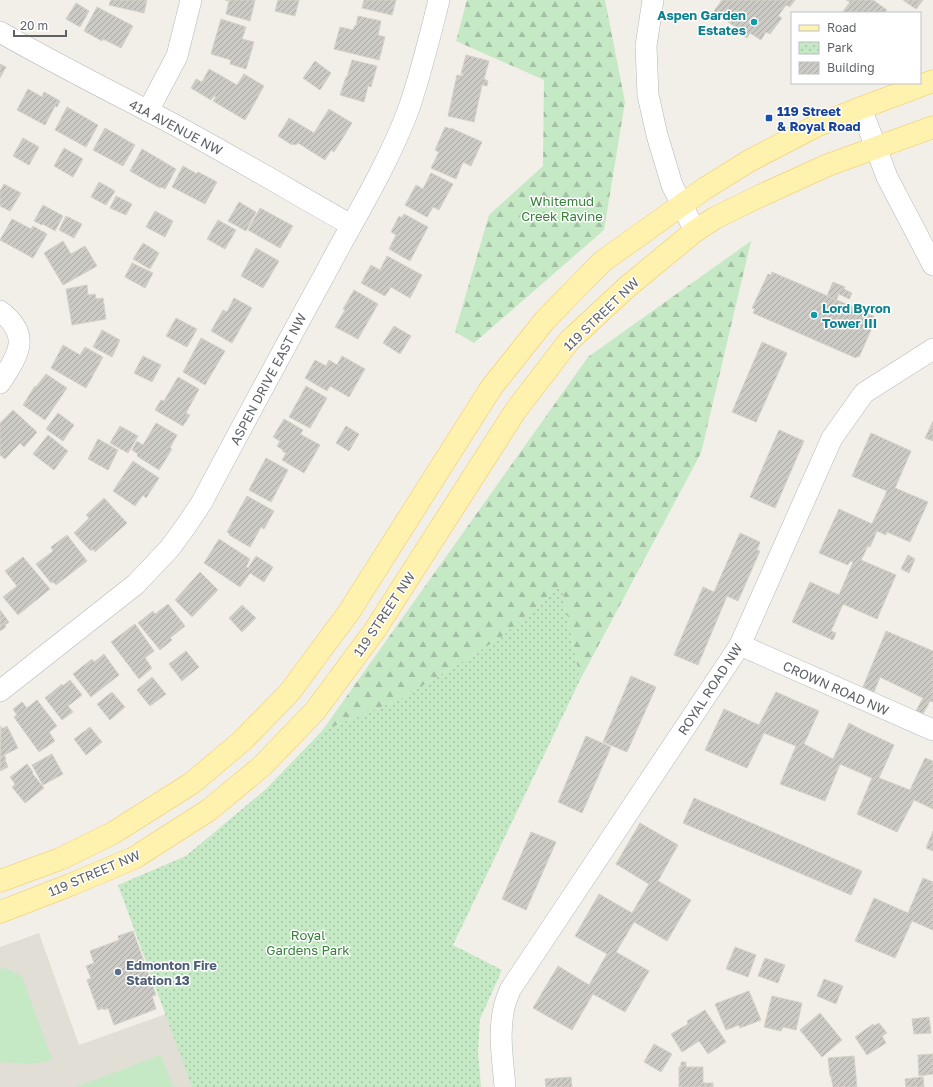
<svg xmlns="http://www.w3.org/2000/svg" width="933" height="1087" viewBox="0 0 933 1087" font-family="'Golos Text',sans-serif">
  <defs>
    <pattern id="forest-firs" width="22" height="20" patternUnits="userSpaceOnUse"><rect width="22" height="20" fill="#c5e8c5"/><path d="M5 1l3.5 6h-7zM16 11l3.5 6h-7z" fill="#a3c0a4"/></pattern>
    <pattern id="park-dots" width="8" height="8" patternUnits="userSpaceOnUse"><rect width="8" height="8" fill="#c5e8c5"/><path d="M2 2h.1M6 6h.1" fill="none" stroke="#a3c0a4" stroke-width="1.8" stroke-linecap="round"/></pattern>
    <pattern id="building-hatch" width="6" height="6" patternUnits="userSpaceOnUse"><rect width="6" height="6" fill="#cccac5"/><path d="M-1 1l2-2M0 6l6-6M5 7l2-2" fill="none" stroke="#a9a8a4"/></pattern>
  </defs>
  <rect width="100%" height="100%" fill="#f1efe8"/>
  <!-- education -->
  <path fill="#e1ded6" d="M 39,933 L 79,1045 L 166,1014 L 192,1087 L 0,1087 L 0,947 Z"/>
  <!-- forest -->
  <g fill="url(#forest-firs)">
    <path d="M 467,0 L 605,0 L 625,102 L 604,230 L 474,343 L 455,332 L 489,215 L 543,166 L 544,80 L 456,41 Z"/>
    <path d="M 751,241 L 701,453 L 580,680 L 561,585 L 499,639 L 401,699 L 322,731 L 588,357 Z"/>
  </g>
  <!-- park -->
  <path fill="url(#park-dots)" d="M 561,585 L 580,680 L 453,945 L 502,970 L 480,1019 L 478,1052 L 481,1087 L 192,1087 L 118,885 L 186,856 L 265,790 L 322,731 L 401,699 L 499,639 Z"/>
  <!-- pitch -->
  <g fill="#c5e8c5">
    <path d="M 6,968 L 22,976 L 52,1060 L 32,1064 L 0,1062 L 0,970 Z"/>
    <path d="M 161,1055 L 173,1087 L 76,1087 Z"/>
  </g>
  <!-- building -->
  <g fill="url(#building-hatch)" stroke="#d6d1c6">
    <path d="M 111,0 L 147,0 L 144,13 L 109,5 Z"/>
    <path d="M 225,0 L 255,0 L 250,21 L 226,14 L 229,1 Z"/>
    <path d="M 278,0 L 299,0 L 295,16 L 275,11 Z"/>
    <path d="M 364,0 L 396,0 L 392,15 L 362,8 Z"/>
    <path d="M 722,0 L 795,0 L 790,7 L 786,5 L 778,16 L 782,18 L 770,34 L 766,32 L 761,40 L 750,33 L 747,38 L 734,29 L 735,27 L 714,11 Z"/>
    <path d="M 846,0 L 873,0 L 887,10 L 885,13 L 842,13 L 850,2 Z"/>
    <path d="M 903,0 L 923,0 L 916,9 Z"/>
    <path d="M 76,3 L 89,11 L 80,27 L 66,19 Z"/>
    <path d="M 97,7 L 133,26 L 121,48 L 103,39 L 102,41 L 84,31 Z"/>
    <path d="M 358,16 L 381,21 L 378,35 L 385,37 L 379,60 L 334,49 L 340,27 L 353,30 L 355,25 L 356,26 Z"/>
    <path d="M 221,19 L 246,27 L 242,39 L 254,42 L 246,69 L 230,64 L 231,60 L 211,54 Z"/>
    <path d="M 466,55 L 489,61 L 484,79 L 488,81 L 487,86 L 482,85 L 474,122 L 448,116 L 457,75 L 463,76 L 463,74 L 461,74 Z"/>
    <path d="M 352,60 L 377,66 L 371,87 L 368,86 L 364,102 L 340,95 L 346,77 L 347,77 Z"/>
    <path d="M 315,61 L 331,73 L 320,90 L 303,78 Z"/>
    <path d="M 0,64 L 6,67 L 0,78 Z"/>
    <path d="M 209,69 L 237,85 L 244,74 L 264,86 L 245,120 L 213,101 L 216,97 L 214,96 L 211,100 L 191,88 L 196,79 L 202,82 Z"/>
    <path d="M 28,89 L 42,97 L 44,92 L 60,101 L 57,107 L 55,106 L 45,125 L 17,110 Z"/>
    <path d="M 67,107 L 98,125 L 86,147 L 55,130 Z"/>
    <path d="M 329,109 L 352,123 L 334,152 L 331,150 L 325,160 L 298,143 L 296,145 L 293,144 L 292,145 L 278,136 L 289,118 L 314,133 Z"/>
    <path d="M 445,127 L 451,129 L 451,128 L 482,142 L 471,166 L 463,162 L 456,179 L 431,168 L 439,152 L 435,150 Z"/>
    <path d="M 105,128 L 135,145 L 123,166 L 93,150 Z"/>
    <path d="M 23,138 L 39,147 L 29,165 L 13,156 Z"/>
    <path d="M 64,148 L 83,159 L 73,177 L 54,166 Z"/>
    <path d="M 142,149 L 176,169 L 165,189 L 161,187 L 160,188 L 130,171 Z"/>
    <path d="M 183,166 L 197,174 L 198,172 L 217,182 L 205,204 L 172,187 Z"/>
    <path d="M 431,173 L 453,184 L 439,210 L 433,207 L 427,217 L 405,205 L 416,185 L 423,189 Z"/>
    <path d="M 99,182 L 115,191 L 106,205 L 91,197 Z"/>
    <path d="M 4,184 L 21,193 L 10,211 L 0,206 L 0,191 Z"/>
    <path d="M 116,196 L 132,204 L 126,215 L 110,208 Z"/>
    <path d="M 239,202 L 256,212 L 246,231 L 228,221 Z"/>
    <path d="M 43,205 L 63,216 L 55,231 L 43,224 L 42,225 L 34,221 Z"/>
    <path d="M 260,208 L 293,226 L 280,248 L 248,230 Z"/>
    <path d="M 155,211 L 173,221 L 165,237 L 146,227 Z"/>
    <path d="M 404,214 L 428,227 L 410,261 L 389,249 L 396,235 L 391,232 L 399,216 L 402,218 Z"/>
    <path d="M 66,216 L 82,224 L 74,238 L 59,230 Z"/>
    <path d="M 12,219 L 31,229 L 33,226 L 47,234 L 33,258 L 0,240 Z"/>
    <path d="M 218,220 L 236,230 L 225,249 L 207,239 Z"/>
    <path d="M 63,241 L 71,254 L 85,246 L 97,266 L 63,285 L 44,253 Z"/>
    <path d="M 143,243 L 159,253 L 150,269 L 133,259 Z"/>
    <path d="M 256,248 L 279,261 L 263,288 L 241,276 Z"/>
    <path d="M 387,256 L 422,275 L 410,298 L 391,287 L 385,296 L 361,283 L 371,265 L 380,270 Z"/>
    <path d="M 132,263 L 153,273 L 145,288 L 125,277 Z"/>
    <path d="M 772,272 L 874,316 L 873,319 L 875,321 L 859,357 L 857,356 L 856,358 L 753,313 L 755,309 L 752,308 L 768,274 L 771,275 Z"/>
    <path d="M 833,282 L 845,287 L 844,289 L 852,293 L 849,299 L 839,294 L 836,300 L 827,296 Z"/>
    <path d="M 87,285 L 88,295 L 95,294 L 96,299 L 103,298 L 106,319 L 72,325 L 66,289 Z"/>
    <path d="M 354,290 L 378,304 L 358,339 L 335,327 L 345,310 L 343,309 Z"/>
    <path d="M 234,298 L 252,308 L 232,343 L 211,331 L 223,310 L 227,312 Z"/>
    <path d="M 176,318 L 197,329 L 187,347 L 166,336 Z"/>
    <path d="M 394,326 L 411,336 L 400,354 L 383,343 Z"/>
    <path d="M 102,330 L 120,340 L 112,357 L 93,347 Z"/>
    <path d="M 201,338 L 225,351 L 205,385 L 183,372 Z"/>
    <path d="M 762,342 L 787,353 L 756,422 L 732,412 Z"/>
    <path d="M 63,345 L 80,355 L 85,347 L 103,357 L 86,388 L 51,368 Z"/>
    <path d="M 143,356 L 161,365 L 152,382 L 134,373 Z"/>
    <path d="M 342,356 L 365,369 L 349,397 L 330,386 L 327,391 L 305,378 L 315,360 L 326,366 L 329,360 L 337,365 Z"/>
    <path d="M 46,374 L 67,388 L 45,420 L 23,405 L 35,386 L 36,387 Z"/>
    <path d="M 178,377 L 199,389 L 186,413 L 190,415 L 183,426 L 155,410 L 161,400 L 164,401 Z"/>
    <path d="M 306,386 L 327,398 L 310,428 L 289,417 Z"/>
    <path d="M 13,410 L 37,432 L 24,447 L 20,443 L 5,459 L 0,455 L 0,423 Z"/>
    <path d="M 58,413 L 74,425 L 63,441 L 46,429 Z"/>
    <path d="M 284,419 L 303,430 L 300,434 L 320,445 L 304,473 L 282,460 L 286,453 L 282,451 L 283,450 L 277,446 L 280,441 L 273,437 Z"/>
    <path d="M 933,421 L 933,441 L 925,438 Z"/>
    <path d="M 156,423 L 177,435 L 170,448 L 172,449 L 159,470 L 137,456 L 138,454 L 132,450 L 137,441 L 143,445 Z"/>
    <path d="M 120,426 L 138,436 L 128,453 L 110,443 Z"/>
    <path d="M 346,426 L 359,434 L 349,451 L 336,443 Z"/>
    <path d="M 779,430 L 804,441 L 775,508 L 750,497 Z"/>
    <path d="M 871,433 L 911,451 L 895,488 L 928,502 L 910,542 L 887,532 L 886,535 L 877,531 L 870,547 L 868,546 L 861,560 L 896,575 L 877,619 L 843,604 L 831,631 L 836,633 L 833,640 L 792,622 L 810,582 L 839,595 L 853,562 L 850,561 L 848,565 L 819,553 L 839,509 L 872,524 L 887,491 L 852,476 Z"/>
    <path d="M 48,435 L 68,451 L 54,470 L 33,454 Z"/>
    <path d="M 98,439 L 118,450 L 108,470 L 88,459 Z"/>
    <path d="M 266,458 L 288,470 L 271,502 L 249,490 Z"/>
    <path d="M 133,461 L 159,478 L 146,498 L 143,495 L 135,506 L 113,491 Z"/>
    <path d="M 247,496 L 274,511 L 264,529 L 261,527 L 250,547 L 229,535 L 230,534 L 227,532 Z"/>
    <path d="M 104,498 L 127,523 L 95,552 L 93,549 L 91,551 L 74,533 L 89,518 L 86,515 Z"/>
    <path d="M 740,533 L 760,542 L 757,550 L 760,551 L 738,601 L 727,596 L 698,665 L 674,655 L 703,587 L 714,592 Z"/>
    <path d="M 67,535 L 87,561 L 56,585 L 53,582 L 51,583 L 36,564 L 53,551 L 51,547 Z"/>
    <path d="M 219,539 L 250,559 L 246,567 L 248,568 L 256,556 L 273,567 L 264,582 L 250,573 L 240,587 L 204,563 Z"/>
    <path d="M 908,555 L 915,559 L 909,573 L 901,569 Z"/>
    <path d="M 23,557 L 50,589 L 18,615 L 3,597 L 17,586 L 5,571 Z"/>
    <path d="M 200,572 L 218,590 L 192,617 L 175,600 Z"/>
    <path d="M 168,604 L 185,626 L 170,638 L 172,640 L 160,650 L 138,623 L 153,611 L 155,614 Z"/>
    <path d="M 242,605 L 256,618 L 242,632 L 229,618 Z"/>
    <path d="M 0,610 L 9,622 L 5,625 L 6,627 L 0,631 Z"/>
    <path d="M 135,624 L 154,651 L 145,658 L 152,668 L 139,679 L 111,642 Z"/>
    <path d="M 886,631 L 933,651 L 933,702 L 930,701 L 923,714 L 916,711 L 923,698 L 880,677 L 874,692 L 863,687 Z"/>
    <path d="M 186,651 L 199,667 L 182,681 L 169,664 Z"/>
    <path d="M 104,654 L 119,675 L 91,697 L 73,674 L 92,659 L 94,662 Z"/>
    <path d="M 631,676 L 656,687 L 627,752 L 603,742 Z"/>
    <path d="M 152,677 L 166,694 L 150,706 L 137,690 Z"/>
    <path d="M 70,680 L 82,695 L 68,706 L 73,712 L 62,720 L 45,698 L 62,684 L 63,686 Z"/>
    <path d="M 112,692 L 125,707 L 110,720 L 97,704 Z"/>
    <path d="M 776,692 L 819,711 L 804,744 L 833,759 L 849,723 L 860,729 L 894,745 L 879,778 L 910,790 L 925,758 L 933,761 L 933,809 L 914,800 L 897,832 L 857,814 L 872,778 L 840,764 L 825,801 L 780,784 L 796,746 L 764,733 L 747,768 L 705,750 L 724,709 L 759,725 Z"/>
    <path d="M 37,700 L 57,726 L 49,732 L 55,741 L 39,752 L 14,717 L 17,715 L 13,709 L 22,702 L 27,708 Z"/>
    <path d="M 1,726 L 2,729 L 7,726 L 18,748 L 4,755 L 6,759 L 5,760 L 8,767 L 0,771 Z"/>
    <path d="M 90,727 L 102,742 L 86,755 L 74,739 Z"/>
    <path d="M 586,736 L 611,747 L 582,813 L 558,802 Z"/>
    <path d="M 52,754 L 63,774 L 43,785 L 32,765 Z"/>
    <path d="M 27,764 L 33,772 L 32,773 L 44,788 L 25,803 L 12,787 L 15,784 L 10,777 Z"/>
    <path d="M 694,798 L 862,871 L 851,895 L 683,823 Z"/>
    <path d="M 640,823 L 678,845 L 658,881 L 691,900 L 667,941 L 634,922 L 616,952 L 649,971 L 625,1012 L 593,994 L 572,1030 L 533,1008 L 558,966 L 589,985 L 607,954 L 575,936 L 599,894 L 632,913 L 649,884 L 616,864 Z"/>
    <path d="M 933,831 L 933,851 L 926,848 Z"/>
    <path d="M 531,832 L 556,842 L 526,910 L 502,899 Z"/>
    <path d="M 923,878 L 933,882 L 933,930 L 912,921 L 895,958 L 855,941 L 874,898 L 908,913 Z"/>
    <path d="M 133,931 L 156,995 L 152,996 L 156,1009 L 114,1025 L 108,1008 L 104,1010 L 102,1007 L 103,1008 L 98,1010 L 87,980 L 91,978 L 86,966 L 94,963 L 90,951 L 119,940 L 118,936 Z"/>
    <path d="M 735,947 L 756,955 L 748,977 L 726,969 Z"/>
    <path d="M 765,958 L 785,965 L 778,983 L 758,976 Z"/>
    <path d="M 824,979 L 843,986 L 836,1004 L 817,996 Z"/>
    <path d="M 749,991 L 761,1020 L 740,1028 L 739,1025 L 726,1030 L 715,1004 Z"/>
    <path d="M 772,996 L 802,1003 L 796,1030 L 783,1027 L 781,1031 L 764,1027 Z"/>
    <path d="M 705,1010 L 726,1042 L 708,1054 L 699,1041 L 682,1052 L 671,1034 L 688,1024 L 687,1021 Z"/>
    <path d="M 820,1013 L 842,1040 L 822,1057 L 800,1030 Z"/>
    <path d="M 929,1017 L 931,1033 L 914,1034 L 912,1019 Z"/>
    <path d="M 879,1023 L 887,1033 L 882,1036 L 886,1043 L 867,1055 L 855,1037 L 873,1024 L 874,1026 Z"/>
    <path d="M 654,1044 L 672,1054 L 661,1072 L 644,1062 Z"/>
    <path d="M 933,1054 L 933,1074 L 919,1076 L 918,1055 Z"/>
    <path d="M 854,1056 L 857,1087 L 833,1087 L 831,1076 L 830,1076 L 828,1058 Z"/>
    <path d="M 681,1062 L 686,1062 L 686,1067 L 703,1067 L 703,1083 L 713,1083 L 713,1087 L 679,1087 L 679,1067 L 681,1067 Z"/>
    <path d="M 571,1077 L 572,1087 L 546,1087 L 545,1079 Z"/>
    <path d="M 923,1077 L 924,1087 L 906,1087 L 905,1079 Z"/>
  </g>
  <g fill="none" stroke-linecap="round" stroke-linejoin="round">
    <!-- minor casing -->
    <g stroke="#b5b8bc" stroke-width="22">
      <g id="minor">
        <path d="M 653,0 L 646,46 L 648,95 L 657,135 L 672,185 L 695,231"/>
        <path d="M 0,32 C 56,64 114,93 171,123 C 232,156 291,191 351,225"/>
        <path d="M 861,108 L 887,177 L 933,265"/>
        <path d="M 148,111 L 177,56 L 191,0"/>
        <path d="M 0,311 C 33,336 17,356 0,383"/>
        <path d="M 740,645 L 933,730"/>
        <path d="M 0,691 L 136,584 L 170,548 L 186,526 L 202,502 C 243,424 285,347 327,270 C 355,217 388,165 409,108 C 421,73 430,36 439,0"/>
        <path d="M 505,1087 C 503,1061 498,1034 504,1008 C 505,1002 508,996 510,990 L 740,645 L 832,438 L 864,393 L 933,349"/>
      </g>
    </g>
    <!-- major casing -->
    <g stroke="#f2c960" stroke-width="23">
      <g id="major">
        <path d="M 0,881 L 60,859 L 113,833 L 192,783 L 242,741 L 289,693 L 349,612 L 491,388 L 545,320 L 603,261 L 704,189 L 749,161 L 816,126 L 861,108 L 933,81"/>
        <path d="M 0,912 L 70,885 L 134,858 L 209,810 L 262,766 L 315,711 L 375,630 L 516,410 L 569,341 L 627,287 L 695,231 L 715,218 L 762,195 L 828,165 L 933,127"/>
      </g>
    </g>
    <!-- minor -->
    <use href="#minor" stroke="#fff" stroke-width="21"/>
    <!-- major -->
    <use href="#major" stroke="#fff2af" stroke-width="22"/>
  </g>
  <!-- markers -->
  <g fill="#0f9aa8" stroke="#fff" stroke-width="1.5">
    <circle cx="754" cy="22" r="4"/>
    <circle cx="814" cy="315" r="4"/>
  </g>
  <rect fill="#1a4fb4" stroke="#fff" stroke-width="1.5" x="765" y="114" width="8" height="8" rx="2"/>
  <circle fill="#5c6f8a" stroke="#fff" stroke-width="1.5" cx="118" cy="972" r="4"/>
  <g text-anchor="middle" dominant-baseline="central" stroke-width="3" stroke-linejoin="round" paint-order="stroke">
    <!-- culture labels -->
    <g font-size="13" font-weight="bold" fill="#0d838f" stroke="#fff" text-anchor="end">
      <text x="746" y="15">Aspen Garden<tspan x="746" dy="15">Estates</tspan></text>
      <text x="822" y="308" text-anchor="start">Lord Byron<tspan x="822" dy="15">Tower III</tspan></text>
    </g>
    <!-- transit labels -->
    <g font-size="13" font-weight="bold" fill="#164399" stroke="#fff" text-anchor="start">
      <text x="777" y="111">119 Street<tspan x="777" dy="15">&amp; Royal Road</tspan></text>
    </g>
    <!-- street labels -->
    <g font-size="13" fill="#5f6368" stroke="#fff">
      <text transform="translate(176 127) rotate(28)">41A AVENUE NW</text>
      <text transform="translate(601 314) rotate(-44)">119 STREET NW</text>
      <text transform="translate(268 379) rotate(-62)">ASPEN DRIVE EAST NW</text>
      <text transform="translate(384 614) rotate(-56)">119 STREET NW</text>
      <text transform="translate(836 688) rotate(24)">CROWN ROAD NW</text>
      <text transform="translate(710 689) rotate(-57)">ROYAL ROAD NW</text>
      <text transform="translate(94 873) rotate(-23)">119 STREET NW</text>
    </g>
    <!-- park labels -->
    <g font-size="13" fill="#348238" stroke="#fff">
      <text x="562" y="201">Whitemud<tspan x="562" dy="15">Creek Ravine</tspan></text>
      <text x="308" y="935">Royal<tspan x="308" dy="15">Gardens Park</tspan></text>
    </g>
    <!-- service labels -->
    <g font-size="13" font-weight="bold" fill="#4e5e75" stroke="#fff" text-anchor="start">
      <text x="126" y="965">Edmonton Fire<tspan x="126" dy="15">Station 13</tspan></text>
    </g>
  </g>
  <!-- legend -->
  <rect x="791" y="12" width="130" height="72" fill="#ffffff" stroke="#bfc1c3"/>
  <rect x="799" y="25" width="20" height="6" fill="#fff2af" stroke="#bfc1c3"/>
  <text x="827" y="32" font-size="12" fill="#5f6368">Road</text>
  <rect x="799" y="42" width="20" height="12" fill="url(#park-dots)" stroke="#bfc1c3"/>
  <text x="827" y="52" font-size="12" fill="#5f6368">Park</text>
  <rect x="799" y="62" width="20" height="12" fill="url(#building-hatch)" stroke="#bfc1c3"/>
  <text x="827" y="72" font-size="12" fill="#5f6368">Building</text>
  <!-- scale -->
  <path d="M14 30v6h52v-6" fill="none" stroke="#5f6368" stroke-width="2"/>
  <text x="20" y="30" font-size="12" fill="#5f6368" stroke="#ffffff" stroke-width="3" paint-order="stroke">20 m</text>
</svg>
